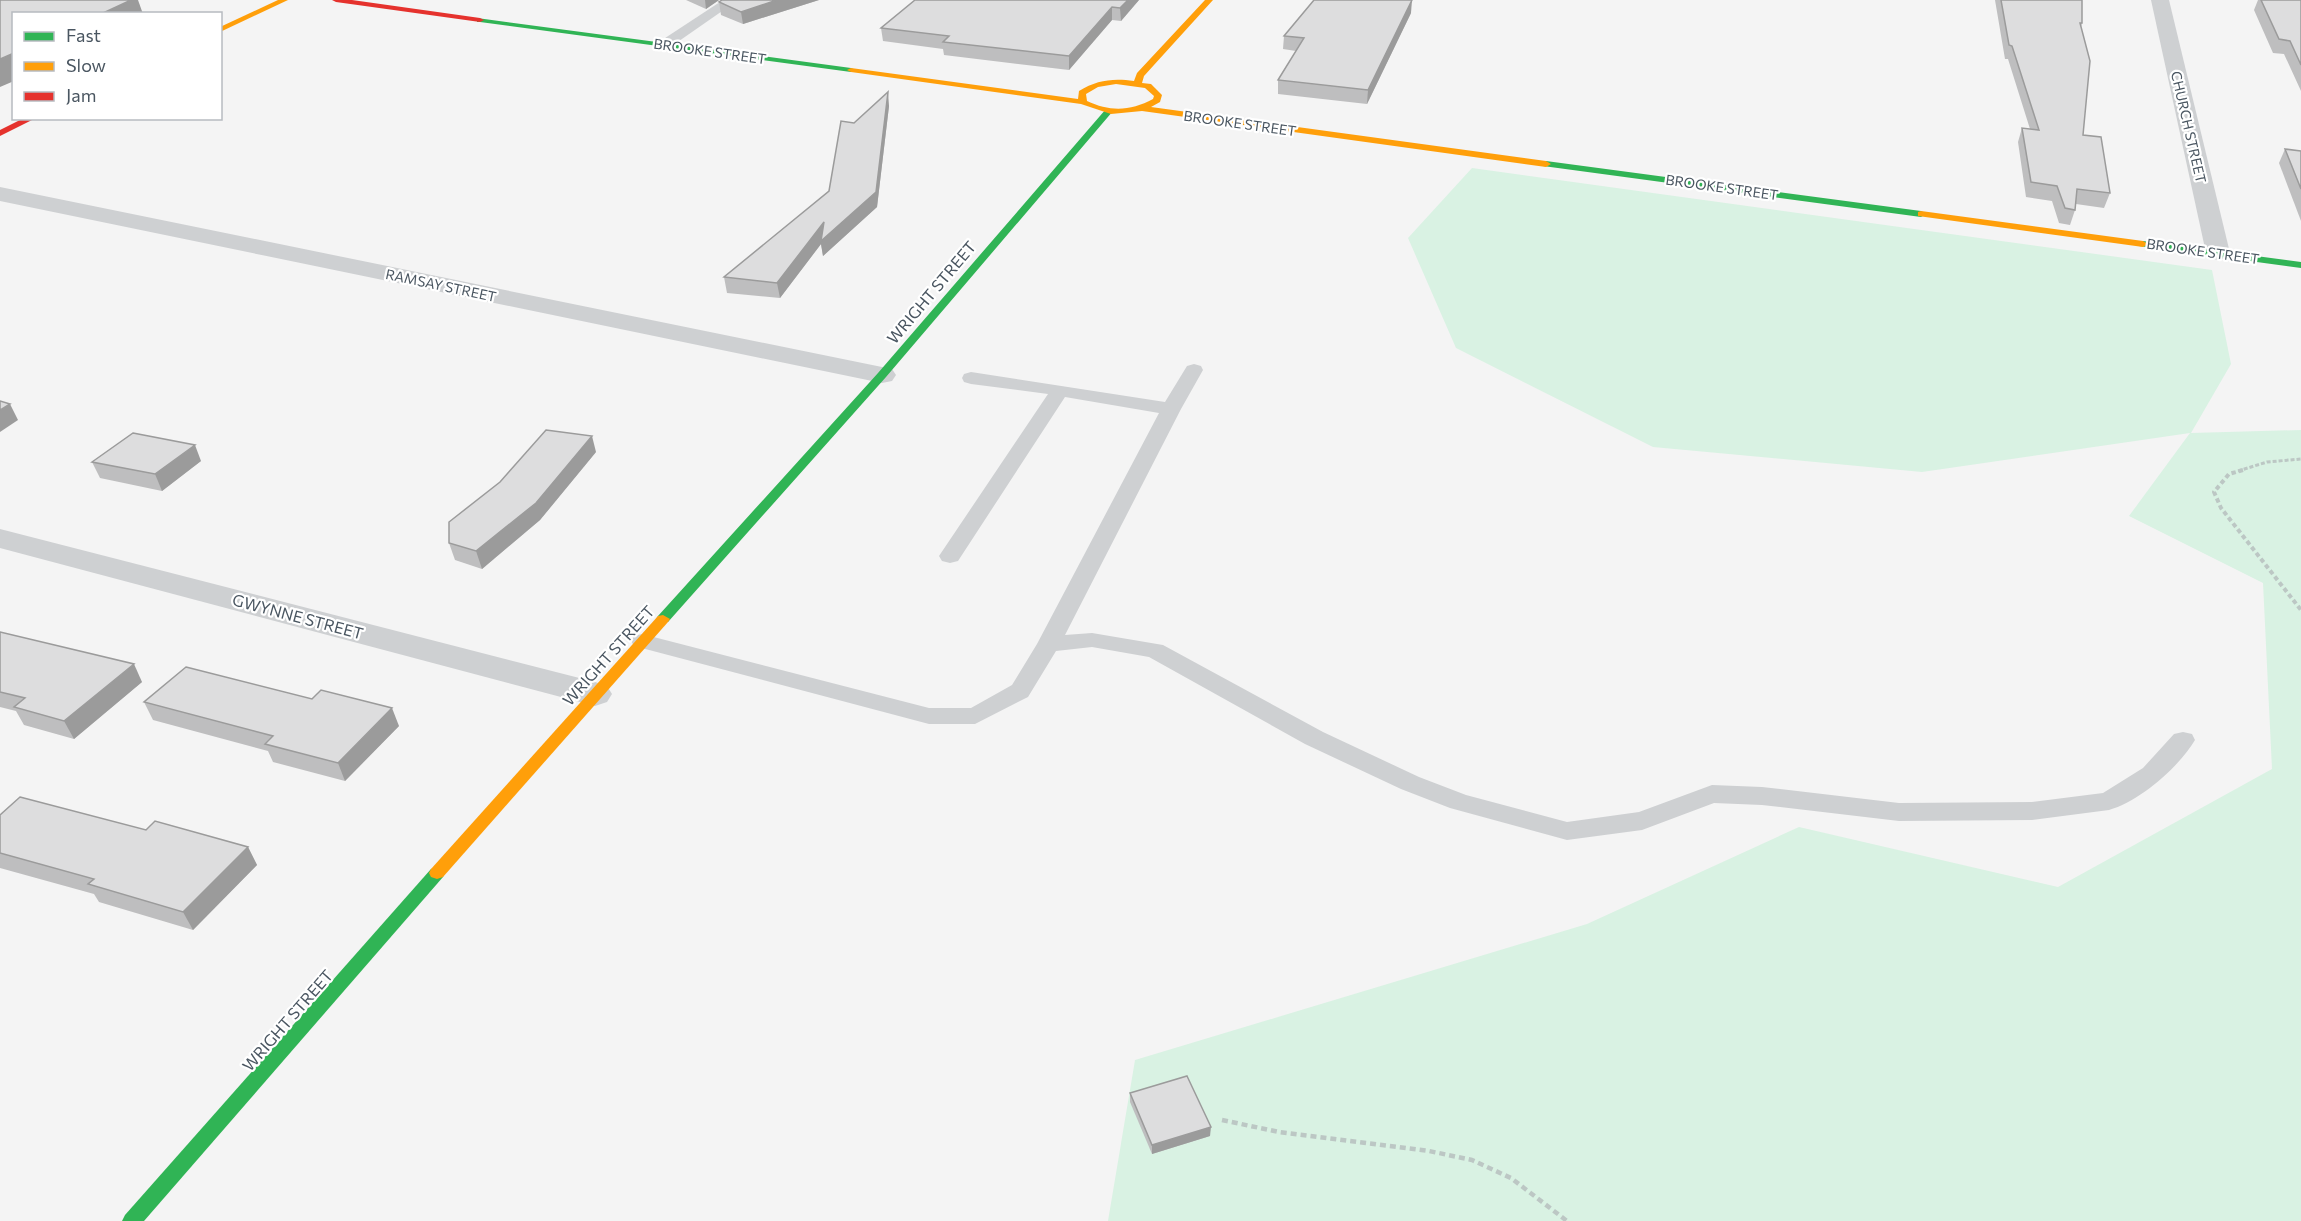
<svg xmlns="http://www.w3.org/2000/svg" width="2301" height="1221" viewBox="0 0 2301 1221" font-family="Commissioner,sans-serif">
  <rect width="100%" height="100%" fill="#f4f4f4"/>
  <!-- green -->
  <path fill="#d9f2e3" d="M 1472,168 L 2212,270 L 2231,364 L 2191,433 L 2301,430 L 2301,1221 L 1108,1221 L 1135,1060 L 1587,924 L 1799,827 L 2058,887 L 2272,769 L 2263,583 L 2129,516 L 2190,433 L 1922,472 L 1653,447 L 1456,348 L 1408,238 Z"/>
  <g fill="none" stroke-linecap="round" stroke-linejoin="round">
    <!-- path-far2 -->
    <path stroke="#bcc7c4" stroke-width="3" stroke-dasharray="4 2" stroke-linecap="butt" d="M 2238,471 L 2267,462 L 2301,459"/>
    <!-- path-far1 -->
    <path stroke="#bcc7c4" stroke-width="4" stroke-dasharray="4.5 3" stroke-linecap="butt" d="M 2243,470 L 2229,474 L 2214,492 L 2221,508 L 2301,610"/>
    <!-- path -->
    <path stroke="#bcc7c4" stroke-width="4.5" stroke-dasharray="6 4" stroke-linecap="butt" d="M 1222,1120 L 1279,1132 L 1429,1151 L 1472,1160 L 1511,1178 L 1567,1221"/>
    <!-- lane -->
    <g fill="#ced0d2" fill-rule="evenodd">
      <path d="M 723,0 L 738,0 L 669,48 L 659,48 L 657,45 L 659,42 Z"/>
      <path d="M 1194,364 L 1201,366 L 1203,370 L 1181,409 L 1065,635 L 1092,633 L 1163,645 L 1323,732 L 1419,777 L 1466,795 L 1567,822 L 1639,812 L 1712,785 L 1762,787 L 1899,803 L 2032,802 L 2103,793 L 2143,768 L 2174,734 L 2183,732 L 2192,734 L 2195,740 C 2178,768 2140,801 2109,810 L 2032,820 L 1899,821 L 1762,805 L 1714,803 L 1642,830 L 1567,840 L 1450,808 L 1401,789 L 1305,744 L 1149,657 L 1092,647 L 1056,651 L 1028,697 L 975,724 L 929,724 L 634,646 L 631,641 L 634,636 L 642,634 L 929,708 L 971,708 L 1012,685 L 1037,644 L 1159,413 L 1065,397 L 958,561 L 950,563 L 942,561 L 939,556 L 1048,394 L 971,384 L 964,382 L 962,378 L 964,374 L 971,372 L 1165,402 L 1187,366 Z"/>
    </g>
    <!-- street -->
    <g fill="#ced0d2" fill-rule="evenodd">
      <path d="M 2151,0 L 2169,0 L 2230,253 L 2227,258 L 2218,260 L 2209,258 L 2206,253 Z"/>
      <path d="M 0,187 L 882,367 L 892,369 L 896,375 L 892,381 L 882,383 L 0,201 Z"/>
      <path d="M 0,529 L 595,682 L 607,686 L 612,694 L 607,702 L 595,706 L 0,548 Z"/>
    </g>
    <!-- fast -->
    <g fill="#30b455" fill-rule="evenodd">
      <path d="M 477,18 L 851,68 L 855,70 L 851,72 L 480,22 L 477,22 Z"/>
      <path d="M 1106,109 L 1113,111 L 886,377 L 668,622 L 658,622 L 656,619 L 658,616 L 878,373 Z"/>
      <path d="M 1546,161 L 1921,211 L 1926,214 L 1921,217 L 1543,166 L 1543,162 Z"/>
      <path d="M 2143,241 L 2301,262 L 2301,268 L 2139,246 L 2138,244 Z"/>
      <path d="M 437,867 L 443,869 L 445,873 L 443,877 L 144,1221 L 122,1221 L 125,1215 L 431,869 Z"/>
    </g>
    <!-- slow -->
    <g fill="#ff9f0a" fill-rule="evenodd">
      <path d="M 278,0 L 288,0 L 220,32 L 220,27 Z"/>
      <path d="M 1205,0 L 1213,0 L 1144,76 L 1142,83 L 1151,84 L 1162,95 L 1160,102 L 1151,107 L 1546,161 L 1551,164 L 1546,167 L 1142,111 L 1111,114 L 1081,104 L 851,72 L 847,70 L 851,68 L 1078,99 L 1079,91 C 1097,80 1113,78 1134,81 L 1137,73 ZM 1116,84 L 1145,88 L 1154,96 L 1153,99 C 1131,111 1110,112 1087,101 L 1086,94 L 1098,87 Z"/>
      <path d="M 1921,211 L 2143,241 L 2148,244 L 2143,247 L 1918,216 L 1918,212 Z"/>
      <path d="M 663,615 L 670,619 L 668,622 L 443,877 L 437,879 L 431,877 L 429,873 L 431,869 L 658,616 Z"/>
    </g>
    <!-- jam -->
    <g fill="#e5322d" fill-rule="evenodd">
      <path d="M 332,0 L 352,0 L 480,18 L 484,20 L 480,22 L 336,2 Z"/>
      <path d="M 24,118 L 36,118 L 0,136 L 0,130 Z"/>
    </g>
  </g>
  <!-- wall -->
  <g fill="#bebebf">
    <path d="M 686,0 L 719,0 L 706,9 Z"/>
    <path d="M 819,0 L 743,24 L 721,15 L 719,2 Z"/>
    <path d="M 915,0 L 1139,0 L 1121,21 L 1112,20 L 1069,70 L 944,55 L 943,49 L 883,41 L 881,28 Z"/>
    <path d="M 1995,0 L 2082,0 L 2082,23 L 2081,27 L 2083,135 L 2110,193 L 2104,208 L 2076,204 L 2075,210 L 2070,225 L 2059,223 L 2052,201 L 2026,197 L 2018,142 L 2022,128 L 2030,129 L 2008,59 L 2005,59 Z"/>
    <path d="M 2258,0 L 2301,0 L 2301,91 L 2284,54 L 2273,53 L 2254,10 Z"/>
    <path d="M 1411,13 L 1367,104 L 1278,94 L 1278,80 L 1296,51 L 1283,49 L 1284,36 Z"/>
    <path d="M 889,106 L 877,207 L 823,256 L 821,244 L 780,298 L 727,293 L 724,277 L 829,191 L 854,123 Z"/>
    <path d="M 2285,149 L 2301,151 L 2301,221 L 2279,163 Z"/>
    <path d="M 596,452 L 540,520 L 482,569 L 455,560 L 449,543 Z"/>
    <path d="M 201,461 L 162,491 L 100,478 L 92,462 Z"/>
    <path d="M 0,632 L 142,682 L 74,739 L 24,725 L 16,711 L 0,707 Z"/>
    <path d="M 144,702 L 399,726 L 345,781 L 273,762 L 268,751 L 153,720 Z"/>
    <path d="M 0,815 L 146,830 L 248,847 L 257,865 L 193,930 L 99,902 L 94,894 L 0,868 Z"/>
    <path d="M 1130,1093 L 1210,1136 L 1152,1154 L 1130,1102 Z"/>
  </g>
  <!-- shaded-wall -->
  <g fill="#9b9b9b">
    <path d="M 131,0 L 138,0 L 143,14 L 101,14 Z"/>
    <path d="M 705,0 L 719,0 L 706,9 Z"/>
    <path d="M 777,0 L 819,0 L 743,24 L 741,12 Z"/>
    <path d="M 1128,0 L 1139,0 L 1121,21 L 1120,8 Z"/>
    <path d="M 1412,0 L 1411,13 L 1367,104 L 1368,90 Z"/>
    <path d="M 1112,7 L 1112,20 L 1069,70 L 1069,56 Z"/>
    <path d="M 14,53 L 14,81 L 0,87 L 0,59 Z"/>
    <path d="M 888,92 L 889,106 L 877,207 L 823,256 L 821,244 L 780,298 L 777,283 L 824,222 Z"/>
    <path d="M 10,404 L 18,420 L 0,432 L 0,410 Z"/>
    <path d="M 592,436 L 596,452 L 540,520 L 482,569 L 476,551 Z"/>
    <path d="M 195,445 L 201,461 L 162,491 L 155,474 Z"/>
    <path d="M 134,664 L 142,682 L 74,739 L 64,721 Z"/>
    <path d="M 392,708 L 399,726 L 345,781 L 338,763 Z"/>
    <path d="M 248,847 L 257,865 L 193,930 L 183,912 Z"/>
    <path d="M 1211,1127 L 1210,1136 L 1152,1154 L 1152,1145 Z"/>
  </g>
  <!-- building -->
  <g fill="#ddddde" stroke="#9b9b9b" stroke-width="1.5">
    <path d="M 0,0 L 131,0 L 101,14 L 14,14 L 14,53 L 0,59 Z"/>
    <path d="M 722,0 L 777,0 L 741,12 L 719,2 Z"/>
    <path d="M 915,0 L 1128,0 L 1120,8 L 1112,7 L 1069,56 L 943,42 L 949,36 L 881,28 Z"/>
    <path d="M 1314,0 L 1412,0 L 1368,90 L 1278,80 L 1304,38 L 1284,36 Z"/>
    <path d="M 2001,0 L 2082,0 L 2082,23 L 2080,23 L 2090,61 L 2083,135 L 2101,137 L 2110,193 L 2077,189 L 2075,210 L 2065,208 L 2057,186 L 2031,182 L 2022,128 L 2039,130 L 2012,46 L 2009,45 Z"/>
    <path d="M 2261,0 L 2301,0 L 2301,65 L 2290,41 L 2279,39 Z"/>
    <path d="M 888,92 L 876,192 L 821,241 L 824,222 L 777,283 L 724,277 L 829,191 L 841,121 L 854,123 Z"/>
    <path d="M 2285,149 L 2301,151 L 2301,189 Z"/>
    <path d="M 0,401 L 10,404 L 0,410 Z"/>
    <path d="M 546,430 L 592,436 L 536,503 L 476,551 L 449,543 L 449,522 L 500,482 Z"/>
    <path d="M 133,433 L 195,445 L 155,474 L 92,462 Z"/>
    <path d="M 0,632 L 134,664 L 64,721 L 14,707 L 25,698 L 0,692 Z"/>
    <path d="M 186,667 L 312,699 L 321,690 L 392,708 L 338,763 L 265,744 L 273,736 L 144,702 Z"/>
    <path d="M 20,797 L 146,830 L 155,821 L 248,847 L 183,912 L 88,884 L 94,879 L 0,853 L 0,815 Z"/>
    <path d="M 1187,1076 L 1211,1127 L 1152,1145 L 1130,1093 Z"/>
  </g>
  <g text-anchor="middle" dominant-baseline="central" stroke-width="4.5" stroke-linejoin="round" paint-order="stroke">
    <!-- far-street labels -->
    <g font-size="14" fill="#4a5661" stroke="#fff">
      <text transform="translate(710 51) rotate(8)">BROOKE STREET</text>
      <text transform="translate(1240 123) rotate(8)">BROOKE STREET</text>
      <text transform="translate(2189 127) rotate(77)">CHURCH STREET</text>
      <text transform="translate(1722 187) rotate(8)">BROOKE STREET</text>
      <text transform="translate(2203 251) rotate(8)">BROOKE STREET</text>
      <text transform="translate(441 285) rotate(12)">RAMSAY STREET</text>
    </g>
    <!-- street labels -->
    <g font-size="16" fill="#4a5661" stroke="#fff">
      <text transform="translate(931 292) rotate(-50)">WRIGHT STREET</text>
      <text transform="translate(298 616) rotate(15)">GWYNNE STREET</text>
      <text transform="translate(608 655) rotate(-48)">WRIGHT STREET</text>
      <text transform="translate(287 1020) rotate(-49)">WRIGHT STREET</text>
    </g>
  </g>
  <!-- legend -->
  <rect x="12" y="12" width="210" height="108" fill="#ffffff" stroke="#b7bbc0" stroke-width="1.5"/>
  <rect x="24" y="32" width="30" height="9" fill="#30b455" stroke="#b7bbc0" stroke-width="1.5"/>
  <text x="66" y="42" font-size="18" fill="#4a5661">Fast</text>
  <rect x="24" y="62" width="30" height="9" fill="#ff9f0a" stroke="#b7bbc0" stroke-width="1.5"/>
  <text x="66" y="72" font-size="18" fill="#4a5661">Slow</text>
  <rect x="24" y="92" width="30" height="9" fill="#e5322d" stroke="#b7bbc0" stroke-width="1.5"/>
  <text x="66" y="102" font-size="18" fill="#4a5661">Jam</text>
</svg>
